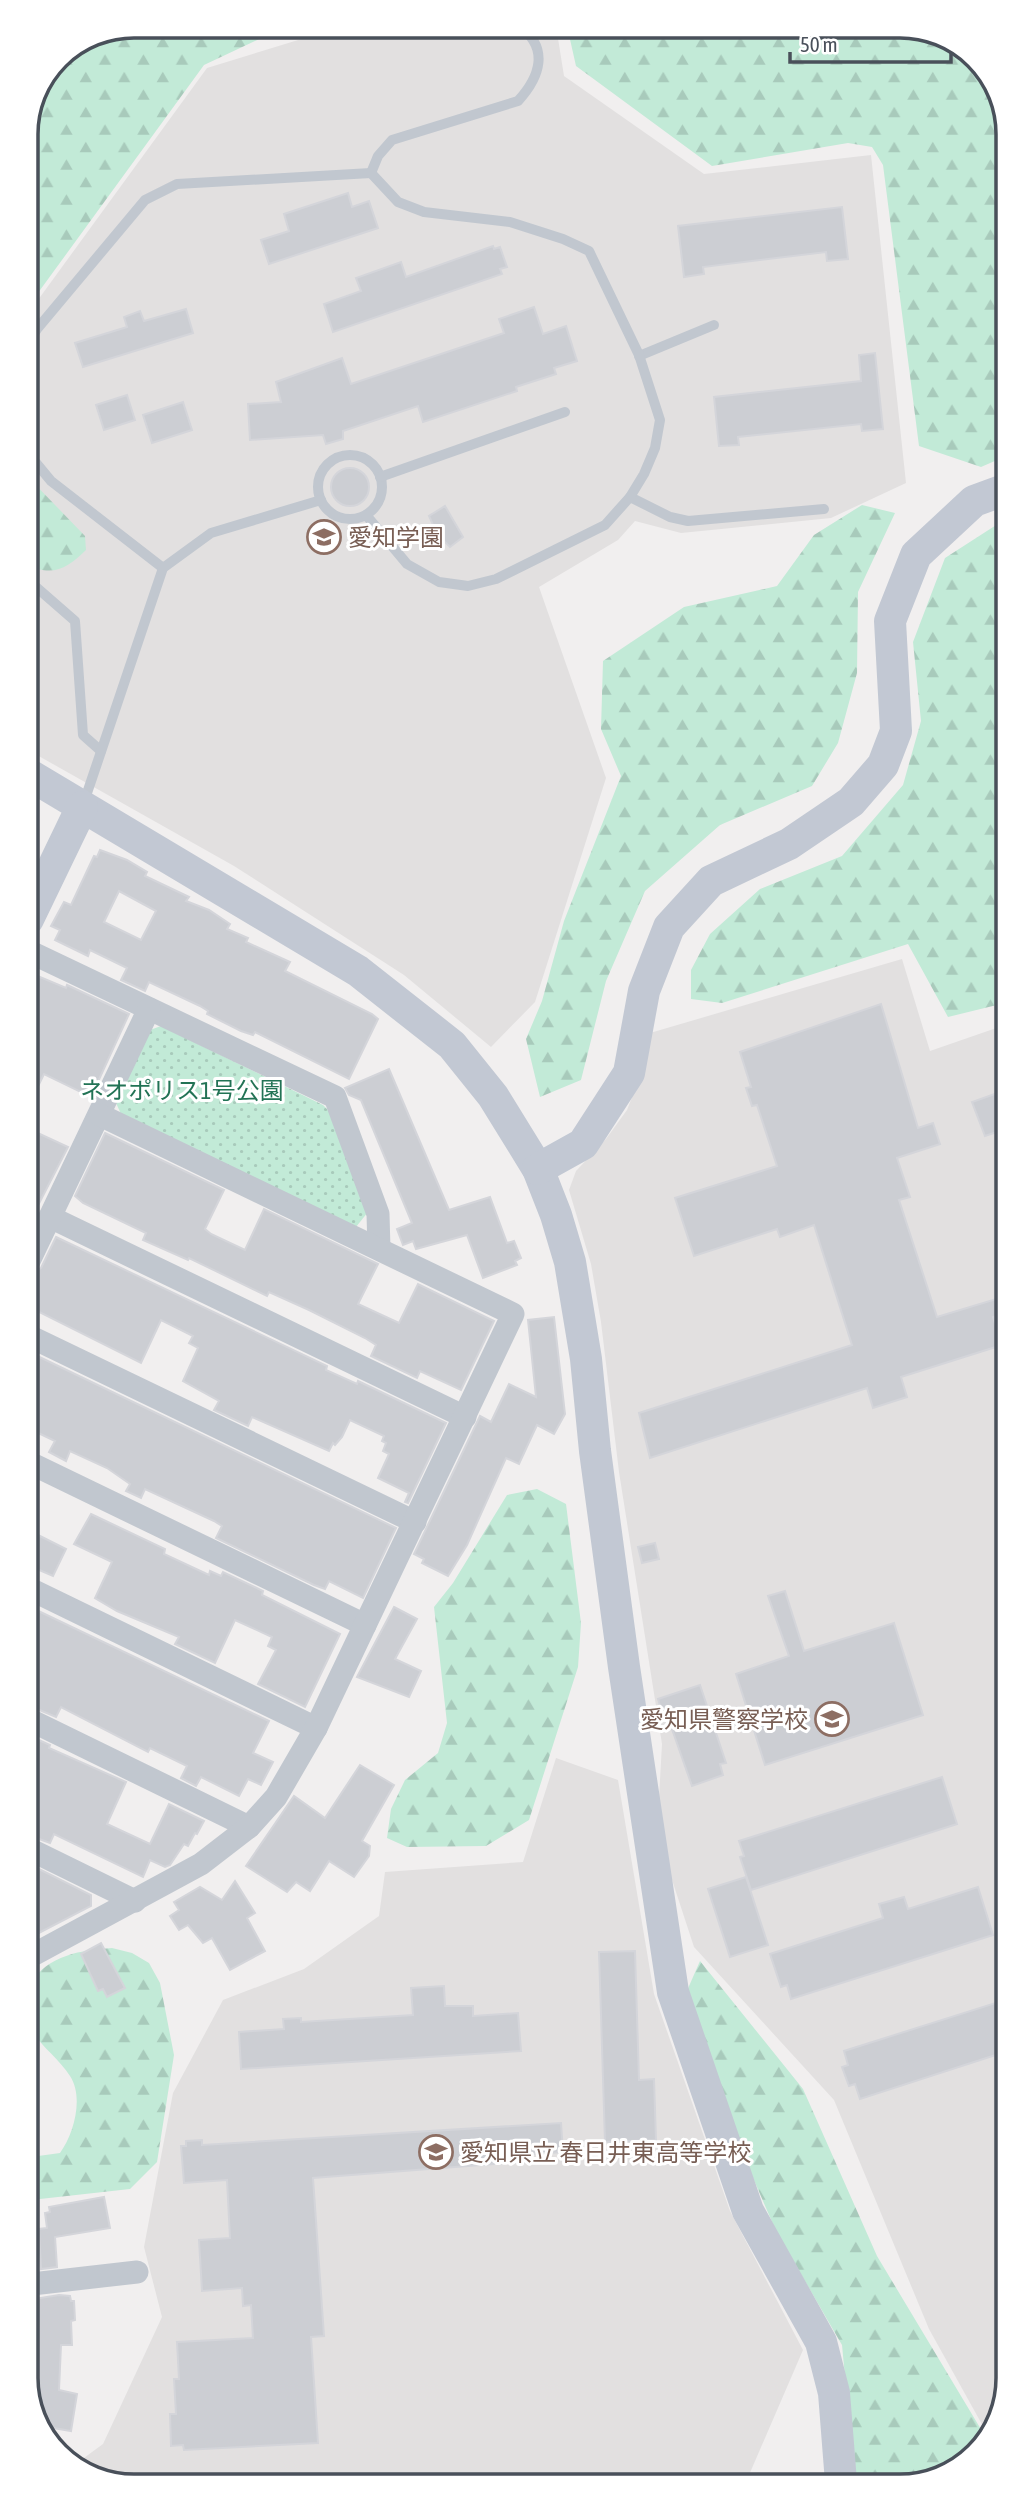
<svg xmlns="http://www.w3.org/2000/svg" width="1035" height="2513" viewBox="0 0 1035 2513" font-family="'Asap Condensed','Noto Sans JP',sans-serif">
  <defs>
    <pattern id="forest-firs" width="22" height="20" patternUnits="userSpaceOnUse" patternTransform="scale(1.75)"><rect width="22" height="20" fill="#c2ead7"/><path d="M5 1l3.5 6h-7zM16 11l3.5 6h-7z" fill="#a8cabb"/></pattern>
    <pattern id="park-dots" width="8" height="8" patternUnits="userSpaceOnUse" patternTransform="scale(1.75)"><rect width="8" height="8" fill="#c2ead7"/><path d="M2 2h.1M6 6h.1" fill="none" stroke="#a8cabb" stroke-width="1.8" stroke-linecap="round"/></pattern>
  </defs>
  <rect width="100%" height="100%" fill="#f1efef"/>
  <!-- education -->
  <g fill="#e2e0e0">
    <path d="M 309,26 L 556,26 L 564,76 L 704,174 L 871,155 L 906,483 L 831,518 L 681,533 L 635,521 L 618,540 L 539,587 L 606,778 L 535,1002 L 491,1047 L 404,975 L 234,866 L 28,750 L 27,315 L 207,68 L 308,37 Z"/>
    <path d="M 902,959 L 930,1051 L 1005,1025 L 1009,2379 L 989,2437 L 929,2329 L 834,2100 L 694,1947 L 657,1834 L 662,1744 L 619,1472 L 601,1322 L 591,1264 L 569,1190 L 576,1171 L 606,1139 L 627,1110 L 643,1069 L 650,1033 Z"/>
    <path d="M 556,1758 L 618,1780 L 654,1994 L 730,2211 L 803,2350 L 746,2482 L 127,2486 L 73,2466 L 103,2444 L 162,2317 L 144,2247 L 173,2093 L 223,2000 L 304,1969 L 379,1916 L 385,1872 L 523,1862 Z"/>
  </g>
  <!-- forest -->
  <g fill="url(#forest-firs)">
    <path d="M 134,26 L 287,26 L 204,65 L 27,308 L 26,128 L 58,58 Z"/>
    <path d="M 567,26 L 908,27 L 967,49 L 1003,100 L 1004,457 L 981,467 L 919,446 L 883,165 L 872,147 L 848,143 L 712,166 L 576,66 Z"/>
    <path d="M 27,476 L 85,536 L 86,550 C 68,568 52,578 27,564 Z"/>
    <path d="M 862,505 L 895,513 L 858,592 L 857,673 L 838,743 L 812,786 L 720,825 L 645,891 L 606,981 L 581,1080 L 540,1097 L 526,1039 L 542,1001 L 564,921 L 621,776 L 601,729 L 603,661 L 684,607 L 777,586 L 814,535 Z"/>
    <path d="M 1004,520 L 1005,1003 L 948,1017 L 908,944 L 722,1003 L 691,999 L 691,970 L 710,934 L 760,889 L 842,856 L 903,785 L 921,721 L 913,642 L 945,558 Z"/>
    <path d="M 537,1489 L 566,1504 L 581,1623 L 578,1667 L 529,1820 L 486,1846 L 407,1847 L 387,1838 L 391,1809 L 405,1780 L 438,1753 L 447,1723 L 434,1607 L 453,1583 L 507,1495 Z"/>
    <path d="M 112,1948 L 132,1953 L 149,1963 L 160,1983 L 174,2055 L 157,2162 L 130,2189 L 31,2200 L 31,2157 L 60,2153 C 74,2134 84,2097 70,2076 C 59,2059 42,2047 31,2030 L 31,1984 C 46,1955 83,1950 112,1948 Z"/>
    <path d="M 700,1961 L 803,2089 L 877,2256 L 988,2441 L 935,2481 L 855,2482 L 842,2345 L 776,2231 L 740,2148 L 686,1993 Z"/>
  </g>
  <!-- park -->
  <path fill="url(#park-dots)" d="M 161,1026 L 323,1105 L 331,1113 L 368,1212 L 356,1227 L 121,1114 L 116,1103 L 150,1030 Z"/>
  <!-- building -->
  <g fill="#ccced3" stroke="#d4d5da" stroke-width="2" fill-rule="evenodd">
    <path d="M 348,193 L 352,207 L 369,201 L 378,228 L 269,264 L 261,240 L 289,231 L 284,214 Z"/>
    <path d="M 842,207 L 848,259 L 827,261 L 826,252 L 703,267 L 704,274 L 684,277 L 678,226 Z"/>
    <path d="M 493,246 L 494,249 L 500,247 L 507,267 L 500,269 L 502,274 L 333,332 L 324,304 L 361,291 L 356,278 L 401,262 L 406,277 Z"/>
    <path d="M 534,307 L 543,334 L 566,326 L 577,361 L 554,368 L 556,374 L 516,387 L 517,391 L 423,422 L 418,406 L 343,431 L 343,439 L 326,444 L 323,435 L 250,440 L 248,404 L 281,402 L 276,382 L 342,358 L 351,384 L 504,333 L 499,319 Z"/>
    <path d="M 186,309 L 193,333 L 83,367 L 75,343 L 127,327 L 124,317 L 140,311 L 144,321 Z"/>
    <path d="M 875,353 L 883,429 L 862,431 L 861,424 L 738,437 L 739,445 L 719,446 L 714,397 L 861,381 L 859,355 Z"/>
    <path d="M 127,395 L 135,420 L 104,430 L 96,405 Z"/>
    <path d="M 183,402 L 192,430 L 152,443 L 143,415 Z"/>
    <circle cx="350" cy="487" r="19"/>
    <path d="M 445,506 L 463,537 L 450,547 L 444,541 L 441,543 L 429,516 Z"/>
    <path d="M 100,850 L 127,860 L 147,872 L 145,876 L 189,897 L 186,901 L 209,910 L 230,924 L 227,929 L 248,938 L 246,942 L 290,962 L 285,971 L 372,1014 L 378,1019 L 349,1079 L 255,1032 L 253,1035 L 241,1031 L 207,1014 L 208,1011 L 200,1006 L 149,982 L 145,991 L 121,980 L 127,968 L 90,950 L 88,956 L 55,940 L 60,930 L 51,926 L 64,902 L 71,905 L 94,856 L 97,857 ZM 119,891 L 156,911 L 141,940 L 104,922 Z"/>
    <path d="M 28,972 L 66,988 L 67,985 L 129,1014 L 91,1097 L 44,1074 L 29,1105 Z"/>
    <path d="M 881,1004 L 918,1128 L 933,1123 L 940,1144 L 897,1158 L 910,1197 L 899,1200 L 937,1317 L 1006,1296 L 1006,1312 L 993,1317 L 1002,1345 L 901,1377 L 907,1397 L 873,1408 L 867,1388 L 650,1458 L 639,1413 L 852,1345 L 814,1225 L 780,1237 L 777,1229 L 694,1256 L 675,1198 L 777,1166 L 757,1105 L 752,1106 L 746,1088 L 751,1087 L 740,1052 Z"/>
    <path d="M 389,1069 L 449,1210 L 490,1197 L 507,1243 L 514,1241 L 521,1258 L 515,1261 L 517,1265 L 483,1278 L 467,1235 L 416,1249 L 413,1241 L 403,1245 L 397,1229 L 412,1223 L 361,1100 L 349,1095 L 345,1088 Z"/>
    <path d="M 1006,1090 L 1006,1129 L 985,1136 L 972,1102 Z"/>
    <path d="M 29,1129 L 68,1147 L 29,1223 Z"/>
    <path d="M 105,1133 L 224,1190 L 205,1229 L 211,1234 L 245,1250 L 264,1209 L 378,1264 L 358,1304 L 399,1323 L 418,1284 L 494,1321 L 461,1390 L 420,1371 L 417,1378 L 371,1356 L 376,1345 L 365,1338 L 309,1310 L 269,1292 L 267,1296 L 189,1258 L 188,1260 L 143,1240 L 146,1233 L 83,1203 L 75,1196 Z"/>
    <path d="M 56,1237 L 327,1366 L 326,1370 L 357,1384 L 358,1381 L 446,1423 L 408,1503 L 405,1502 L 409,1493 L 378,1478 L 389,1454 L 383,1451 L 386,1443 L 382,1441 L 384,1436 L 350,1420 L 342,1437 L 335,1445 L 333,1443 L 329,1451 L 252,1417 L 248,1426 L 214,1410 L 219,1401 L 183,1381 L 198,1348 L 189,1343 L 193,1336 L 161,1320 L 141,1363 L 29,1307 L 29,1275 L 41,1268 Z"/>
    <path d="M 554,1317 L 565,1414 L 554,1434 L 537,1425 L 519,1464 L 506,1458 L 467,1545 L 448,1576 L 422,1563 L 424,1559 L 414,1554 L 480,1416 L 491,1422 L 509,1384 L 536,1397 L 528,1320 Z"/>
    <path d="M 29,1352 L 396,1528 L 363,1598 L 329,1581 L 325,1589 L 314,1585 L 216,1538 L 222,1526 L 214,1521 L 145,1489 L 141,1498 L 126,1491 L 130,1484 L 107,1468 L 70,1451 L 66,1461 L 49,1452 L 55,1441 L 30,1429 L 30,1414 L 38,1397 L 32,1394 L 36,1386 L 29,1382 Z"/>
    <path d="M 91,1514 L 165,1549 L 164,1554 L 209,1575 L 210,1571 L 221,1576 L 223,1572 L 263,1591 L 262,1595 L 340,1634 L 305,1707 L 258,1684 L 276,1650 L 268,1646 L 272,1637 L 235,1620 L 215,1663 L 175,1644 L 179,1637 L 117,1611 L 95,1598 L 112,1562 L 74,1544 Z"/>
    <path d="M 30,1531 L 66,1549 L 53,1576 L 30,1566 Z"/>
    <path d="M 655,1543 L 659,1559 L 642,1563 L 638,1547 Z"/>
    <path d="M 785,1591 L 804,1651 L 894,1623 L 923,1715 L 765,1765 L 736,1674 L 789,1656 L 768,1596 Z"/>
    <path d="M 30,1607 L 269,1721 L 253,1753 L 273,1762 L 261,1785 L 248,1779 L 239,1796 L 201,1777 L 196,1786 L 181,1778 L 187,1766 L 150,1748 L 148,1752 L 61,1707 L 56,1717 L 30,1706 Z"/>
    <path d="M 394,1607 L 417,1619 L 395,1659 L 421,1671 L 409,1697 L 357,1677 Z"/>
    <path d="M 700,1685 L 726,1763 L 720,1764 L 723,1775 L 692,1786 L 667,1715 L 663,1716 L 658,1699 Z"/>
    <path d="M 30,1736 L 50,1745 L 49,1748 L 126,1782 L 107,1824 L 150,1844 L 169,1804 L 204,1821 L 197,1834 L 195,1833 L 188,1846 L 184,1844 L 170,1865 L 165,1867 L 150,1860 L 143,1877 L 54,1834 L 50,1843 L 31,1836 Z"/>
    <path d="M 360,1765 L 394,1785 L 362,1841 L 370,1846 L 369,1856 L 354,1877 L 329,1861 L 310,1891 L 296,1882 L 287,1892 L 246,1866 L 294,1796 L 325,1818 Z"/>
    <path d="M 942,1777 L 957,1824 L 751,1890 L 740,1857 L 744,1856 L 739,1841 Z"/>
    <path d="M 31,1865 L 91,1895 L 91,1906 L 31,1937 Z"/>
    <path d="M 746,1877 L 768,1945 L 730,1957 L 708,1889 Z"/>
    <path d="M 235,1881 L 255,1913 L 247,1918 L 265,1951 L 230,1970 L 212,1938 L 203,1943 L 188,1925 L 179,1930 L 170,1916 L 179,1910 L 174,1902 L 200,1887 L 222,1900 Z"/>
    <path d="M 978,1887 L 993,1935 L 791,1999 L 787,1985 L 781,1987 L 770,1954 L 883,1918 L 879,1904 L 904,1897 L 908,1909 Z"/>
    <path d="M 101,1943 L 125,1988 L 107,1997 L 103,1989 L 98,1991 L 81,1954 Z"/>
    <path d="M 635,1951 L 639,2080 L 654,2079 L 656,2140 L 605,2142 L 599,1952 Z"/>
    <path d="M 444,1986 L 445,2006 L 473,2006 L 473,2016 L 518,2013 L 521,2051 L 241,2069 L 239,2032 L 284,2029 L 283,2019 L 301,2018 L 301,2022 L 413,2015 L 411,1988 Z"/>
    <path d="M 1008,1999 L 1008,2051 L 860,2099 L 855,2084 L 849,2086 L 842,2067 L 848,2065 L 844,2051 Z"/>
    <path d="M 561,2123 L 563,2152 L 532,2154 L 532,2161 L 313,2178 L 324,2336 L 311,2337 L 318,2443 L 184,2450 L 183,2445 L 171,2446 L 170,2414 L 176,2414 L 174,2379 L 179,2379 L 177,2342 L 253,2338 L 251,2305 L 243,2306 L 242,2288 L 202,2291 L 199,2240 L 230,2238 L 227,2180 L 184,2183 L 181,2146 L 186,2146 L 186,2141 L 202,2140 L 202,2145 Z"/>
    <path d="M 104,2197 L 110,2228 L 55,2237 L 57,2267 L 41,2269 L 39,2229 L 47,2228 L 45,2213 L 50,2212 L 49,2207 Z"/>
    <path d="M 59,2295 L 70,2296 L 71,2301 L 74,2301 L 75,2320 L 71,2321 L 72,2345 L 61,2345 L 59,2390 L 77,2394 L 71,2431 L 53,2428 L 50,2438 L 32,2413 L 32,2308 L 35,2308 L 34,2299 Z"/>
  </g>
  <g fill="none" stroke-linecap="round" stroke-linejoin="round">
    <!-- lane -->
    <g stroke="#c1c7cf" stroke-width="10">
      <path d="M 27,345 L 37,329 L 145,200 L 177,184 L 371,173"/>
      <path d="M 639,356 L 714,325"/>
      <path d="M 27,452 L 51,481 L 163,568"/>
      <circle cx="350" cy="487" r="32"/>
      <path d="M 380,477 L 565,412"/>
      <path d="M 630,497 L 670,517 L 688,521 L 824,509"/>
      <path d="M 366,515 L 407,564 L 439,582 L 468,586 L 496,579 L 605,525 L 630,497 L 644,474 L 655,448 L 660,420 L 639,355 L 589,251 L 563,239 L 510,222 L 424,212 L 398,202 L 371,173 L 378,156 L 392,140 L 518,101 C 540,77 550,48 519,26"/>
      <path d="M 28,580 L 75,621 L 83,735 L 101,751"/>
      <path d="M 83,805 L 163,568 L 211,533 L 321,500"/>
    </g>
    <!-- street -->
    <g stroke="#c1c7cf" stroke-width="23">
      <path d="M 28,951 L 335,1097 L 378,1214 L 379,1249"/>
      <path d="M 50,1217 L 465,1417"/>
      <path d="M 29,1261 L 149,1009"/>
      <path d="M 29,1336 L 415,1522"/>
      <path d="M 30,1463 L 365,1625"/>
      <path d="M 30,1589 L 316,1728"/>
      <path d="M 30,1720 L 249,1827"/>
      <path d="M 31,1850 L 135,1901"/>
      <path d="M 31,1956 L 201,1864 L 249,1827 L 276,1797 L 316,1728 L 513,1314 L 100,1115"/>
      <path d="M 32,2284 L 137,2272"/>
    </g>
    <!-- secondary -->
    <g stroke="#c2c8d3" stroke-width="32">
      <path d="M 28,774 L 358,971 L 452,1045 L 493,1096 L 538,1169 L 556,1215 L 570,1262 L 586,1359 L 595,1451 L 624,1667 L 673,1992 L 748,2211 L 821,2342 L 834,2393 L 841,2482"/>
      <path d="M 28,919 L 82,807"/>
      <path d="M 538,1169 L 583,1144 L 629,1073 L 644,991 L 669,927 L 711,881 L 789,844 L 851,802 L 883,765 L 896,731 L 890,621 L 916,555 L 974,501 L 1004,490"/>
    </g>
  </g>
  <!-- icons -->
  <defs>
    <g id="school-ring" transform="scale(1.75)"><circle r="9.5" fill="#fff" stroke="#8d6e63" stroke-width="1.5"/><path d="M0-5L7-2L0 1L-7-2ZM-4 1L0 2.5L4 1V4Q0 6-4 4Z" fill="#8d6e63"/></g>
  </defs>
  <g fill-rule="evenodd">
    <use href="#school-ring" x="324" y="537"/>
    <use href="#school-ring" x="832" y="1719"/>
    <use href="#school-ring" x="436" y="2152"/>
  </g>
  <g text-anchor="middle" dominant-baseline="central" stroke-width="6" stroke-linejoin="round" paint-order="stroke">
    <!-- education labels -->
    <g font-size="24" fill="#785e54" stroke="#fff" text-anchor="start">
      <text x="348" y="537">愛知学園</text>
      <text x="808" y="1719" text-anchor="end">愛知県警察学校</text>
      <text x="460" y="2152">愛知県立 春日井東高等学校</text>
    </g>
    <!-- park labels -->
    <g font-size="24" fill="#227355" stroke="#fff">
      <text x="182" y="1090">ネオポリス1号公園</text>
    </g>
  </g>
  <!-- crop -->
  <path d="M0 0H1035V2513H0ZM134 38H900A96 96 0 0 1 996 134V2378A96 96 0 0 1 900 2474H134A96 96 0 0 1 38 2378V134A96 96 0 0 1 134 38Z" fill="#fff" fill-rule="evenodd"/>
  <path fill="none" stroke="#49505a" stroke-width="3.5" d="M134 38H900A96 96 0 0 1 996 134V2378A96 96 0 0 1 900 2474H134A96 96 0 0 1 38 2378V134A96 96 0 0 1 134 38Z"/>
  <!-- scale -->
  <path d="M790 52v10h161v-10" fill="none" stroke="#49505a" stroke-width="3.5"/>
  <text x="800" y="52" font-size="21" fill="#49505a" stroke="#ffffff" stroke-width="5" paint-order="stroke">50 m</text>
</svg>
